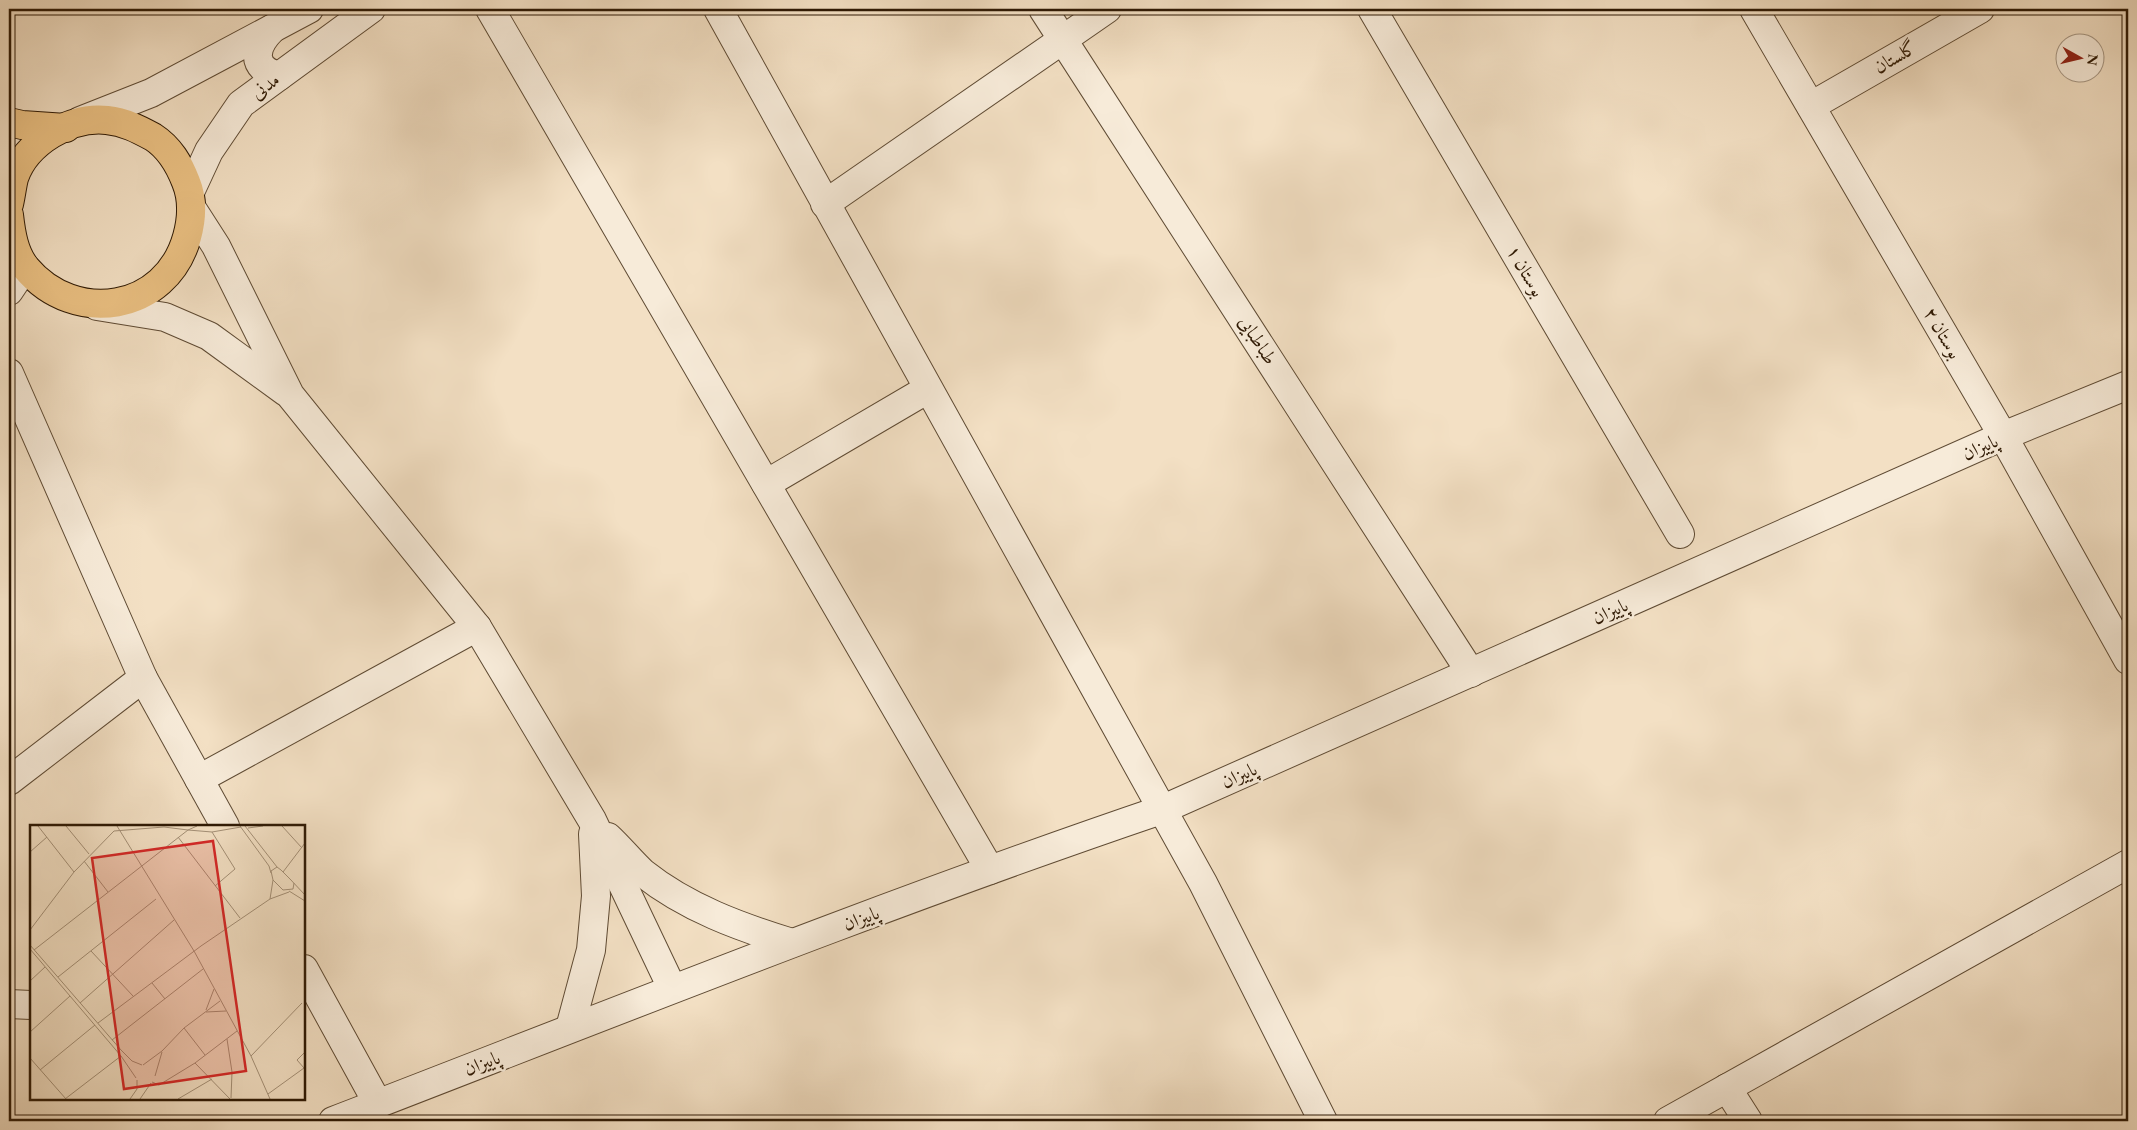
<svg xmlns="http://www.w3.org/2000/svg" width="2137" height="1130" viewBox="0 0 2137 1130" font-family="'EB Garamond',Amiri,serif">
  <rect width="100%" height="100%" fill="#f3e0c4"/>
  <filter id="stains"><feTurbulence type="fractalNoise" baseFrequency=".004" numOctaves="4"/><feColorMatrix values="0 0 0 0 .2 0 0 0 0 .09 0 0 0 0 .02 0 0 0 .5 -.17"/></filter>
  <radialGradient id="worn" r=".72"><stop offset=".6" stop-color="#630" stop-opacity="0"/><stop offset="1" stop-color="#630" stop-opacity=".3"/></radialGradient>
  <g fill="none" stroke-linecap="round" stroke-linejoin="round">
    <!-- minor casing -->
    <g stroke="#5f4b34" stroke-width="30">
      <g id="minor">
        <path d="M 490,9 L 990,870"/>
        <path d="M 718,9 L 1203,883 L 1323,1121"/>
        <path d="M 1043,9 L 1471,673"/>
        <path d="M 1372,9 L 1680,534"/>
        <path d="M 1754,9 L 2003,436 L 2128,660"/>
        <path d="M 272,29 C 254,47 250,68 279,76"/>
        <path d="M 1811,106 L 1980,9"/>
        <path d="M 80,121 L 151,93 L 309,9"/>
        <path d="M 190,192 L 209,151 L 241,104 L 371,9"/>
        <path d="M 825,204 L 1107,9"/>
        <path d="M 191,207 L 216,246 L 290,395 L 477,627 L 592,820 L 672,988"/>
        <path d="M 9,291 L 25,267"/>
        <path d="M 97,306 L 165,317 L 209,336 L 286,392"/>
        <path d="M 9,373 L 143,678 L 9,781"/>
        <path d="M 766,484 L 928,389"/>
        <path d="M 143,678 L 225,826"/>
        <path d="M 199,779 L 477,627"/>
        <path d="M 608,837 C 620,848 631,862 643,873 C 687,908 740,927 792,943"/>
        <path d="M 304,969 L 378,1104"/>
        <path d="M 9,1004 L 31,1005"/>
        <path d="M 570,1028 L 591,950 L 596,896 L 593,834"/>
        <path d="M 1727,1088 L 1748,1121"/>
        <path d="M 333,1121 C 608,1015 881,905 1161,810 L 2003,436 L 2128,385"/>
        <path d="M 1668,1121 L 2128,864"/>
      </g>
    </g>
    <!-- major casing -->
    <g stroke="#2e1904" stroke-width="30">
      <g id="major">
        <path d="M 9,122 L 22,125 L 66,128"/>
        <path d="M 9,204 C 11,196 12,186 14,178 C 26,142 71,116 107,120 C 125,122 138,129 153,137 C 170,148 179,164 186,182 C 193,199 192,219 187,237 C 166,312 75,326 26,268 C 14,253 11,233 9,215"/>
      </g>
    </g>
    <!-- minor -->
    <use href="#minor" stroke="#f7ebd9" stroke-width="28"/>
    <!-- major -->
    <use href="#major" stroke="#eac082" stroke-width="28"/>
  </g>
  <g text-anchor="middle" dominant-baseline="central" stroke-width="5" stroke-linejoin="round" paint-order="stroke">
    <!-- street labels -->
    <g font-size="19" fill="#2e1904" stroke="#f7ebd9">
      <text transform="translate(1895 57) rotate(-30)">گلستان</text>
      <text transform="translate(265 86) rotate(-37)">مدنی</text>
      <text transform="translate(1526 271) rotate(60)">بوستان ۱</text>
      <text transform="translate(1943 333) rotate(60)">بوستان ۲</text>
      <text transform="translate(1258 340) rotate(57)">طباطبایی</text>
      <text transform="translate(1980 447) rotate(-24)">پاییزان</text>
      <text transform="translate(1610 611) rotate(-24)">پاییزان</text>
      <text transform="translate(1239 775) rotate(-24)">پاییزان</text>
      <text transform="translate(861 918) rotate(-20)">پاییزان</text>
      <text transform="translate(482 1063) rotate(-21)">پاییزان</text>
    </g>
  </g>
  <!-- overview -->
  <g transform="translate(30 825)">
    <rect width="275" height="275" fill="#f3e0c4"/>
    <path fill="none" stroke="#a49077" stroke-width="1" d="M 8,1 L 44,47M 36,1 L 59,29M 87,1 L 164,126 L 221,231 L 240,274M 210,1 L 239,41 L 241,48M 215,1 L 247,42M 252,1 L 272,23M 218,3 L 233,1M 182,7 L 205,44 L 185,61M 148,12 L 210,93M 0,27 L 17,12M 54,36 L 78,67M 253,47 L 275,18M 243,55 L 240,74 L 259,67M 264,58 L 263,64 L 253,65 L 243,55 L 241,46 L 247,42 L 251,45 L 260,54 L 275,70M 259,66 L 275,76M 0,105 L 44,47 L 84,6 L 134,2 L 158,5 L 167,1M 0,120 L 91,225 L 102,236 L 112,240M 0,124 L 91,231 L 106,253M 4,125 L 158,5 L 182,7 L 211,2M 61,126 L 103,171M 28,152 L 126,74M 0,156 L 15,142M 122,158 L 135,174M 50,178 L 144,95M 176,185 L 184,164M 176,187 L 196,186M 68,198 L 171,121 L 240,74M 154,203 L 175,230M 0,207 L 40,171M 197,214 L 202,247 L 201,273M 82,215 L 173,144M 221,231 L 272,178M 0,233 L 36,274M 165,238 L 207,206M 113,240 L 132,226 L 154,203 L 190,176M 10,245 L 65,200M 125,251 L 132,227M 122,257 L 129,260 L 165,238 L 200,274M 238,269 L 274,243 L 267,235 L 275,227M 35,274 L 91,231M 100,274 L 107,264 L 107,255M 110,274 L 121,258M 148,274 L 182,254"/>
    <path fill="#d62828" fill-opacity="0.15" stroke="#d62828" stroke-width="2.5" d="M 183,16 L 216,246 L 94,264 L 62,33 Z"/>
    <rect width="275" height="275" fill="none" stroke="#2e1904" stroke-width="2.5"/>
  </g>
  <!-- margin -->
  <rect width="2137" height="1130" fill="none" stroke="#f3e0c4" stroke-width="30"/>
  <rect x="10" y="10" width="2117" height="1110" fill="none" stroke="#2e1904" stroke-width="2.5"/>
  <rect x="15" y="15" width="2107" height="1100" fill="none" stroke="#2e1904"/>
  <!-- north arrow -->
  <g transform="translate(2080 58) rotate(98)"><circle r="24" fill="#f7ebd9" stroke="#a79784"/>
  <path d="M0-4L9 19L0 12L-9 19Z" fill="#8f2418"/>
  <text y="-8" font-size="14" font-weight="bold" text-anchor="middle" fill="#2e1904">N</text>
  </g>
  <rect width="100%" height="100%" filter="url(#stains)"/>
  <rect width="100%" height="100%" fill="url(#worn)"/>
</svg>
